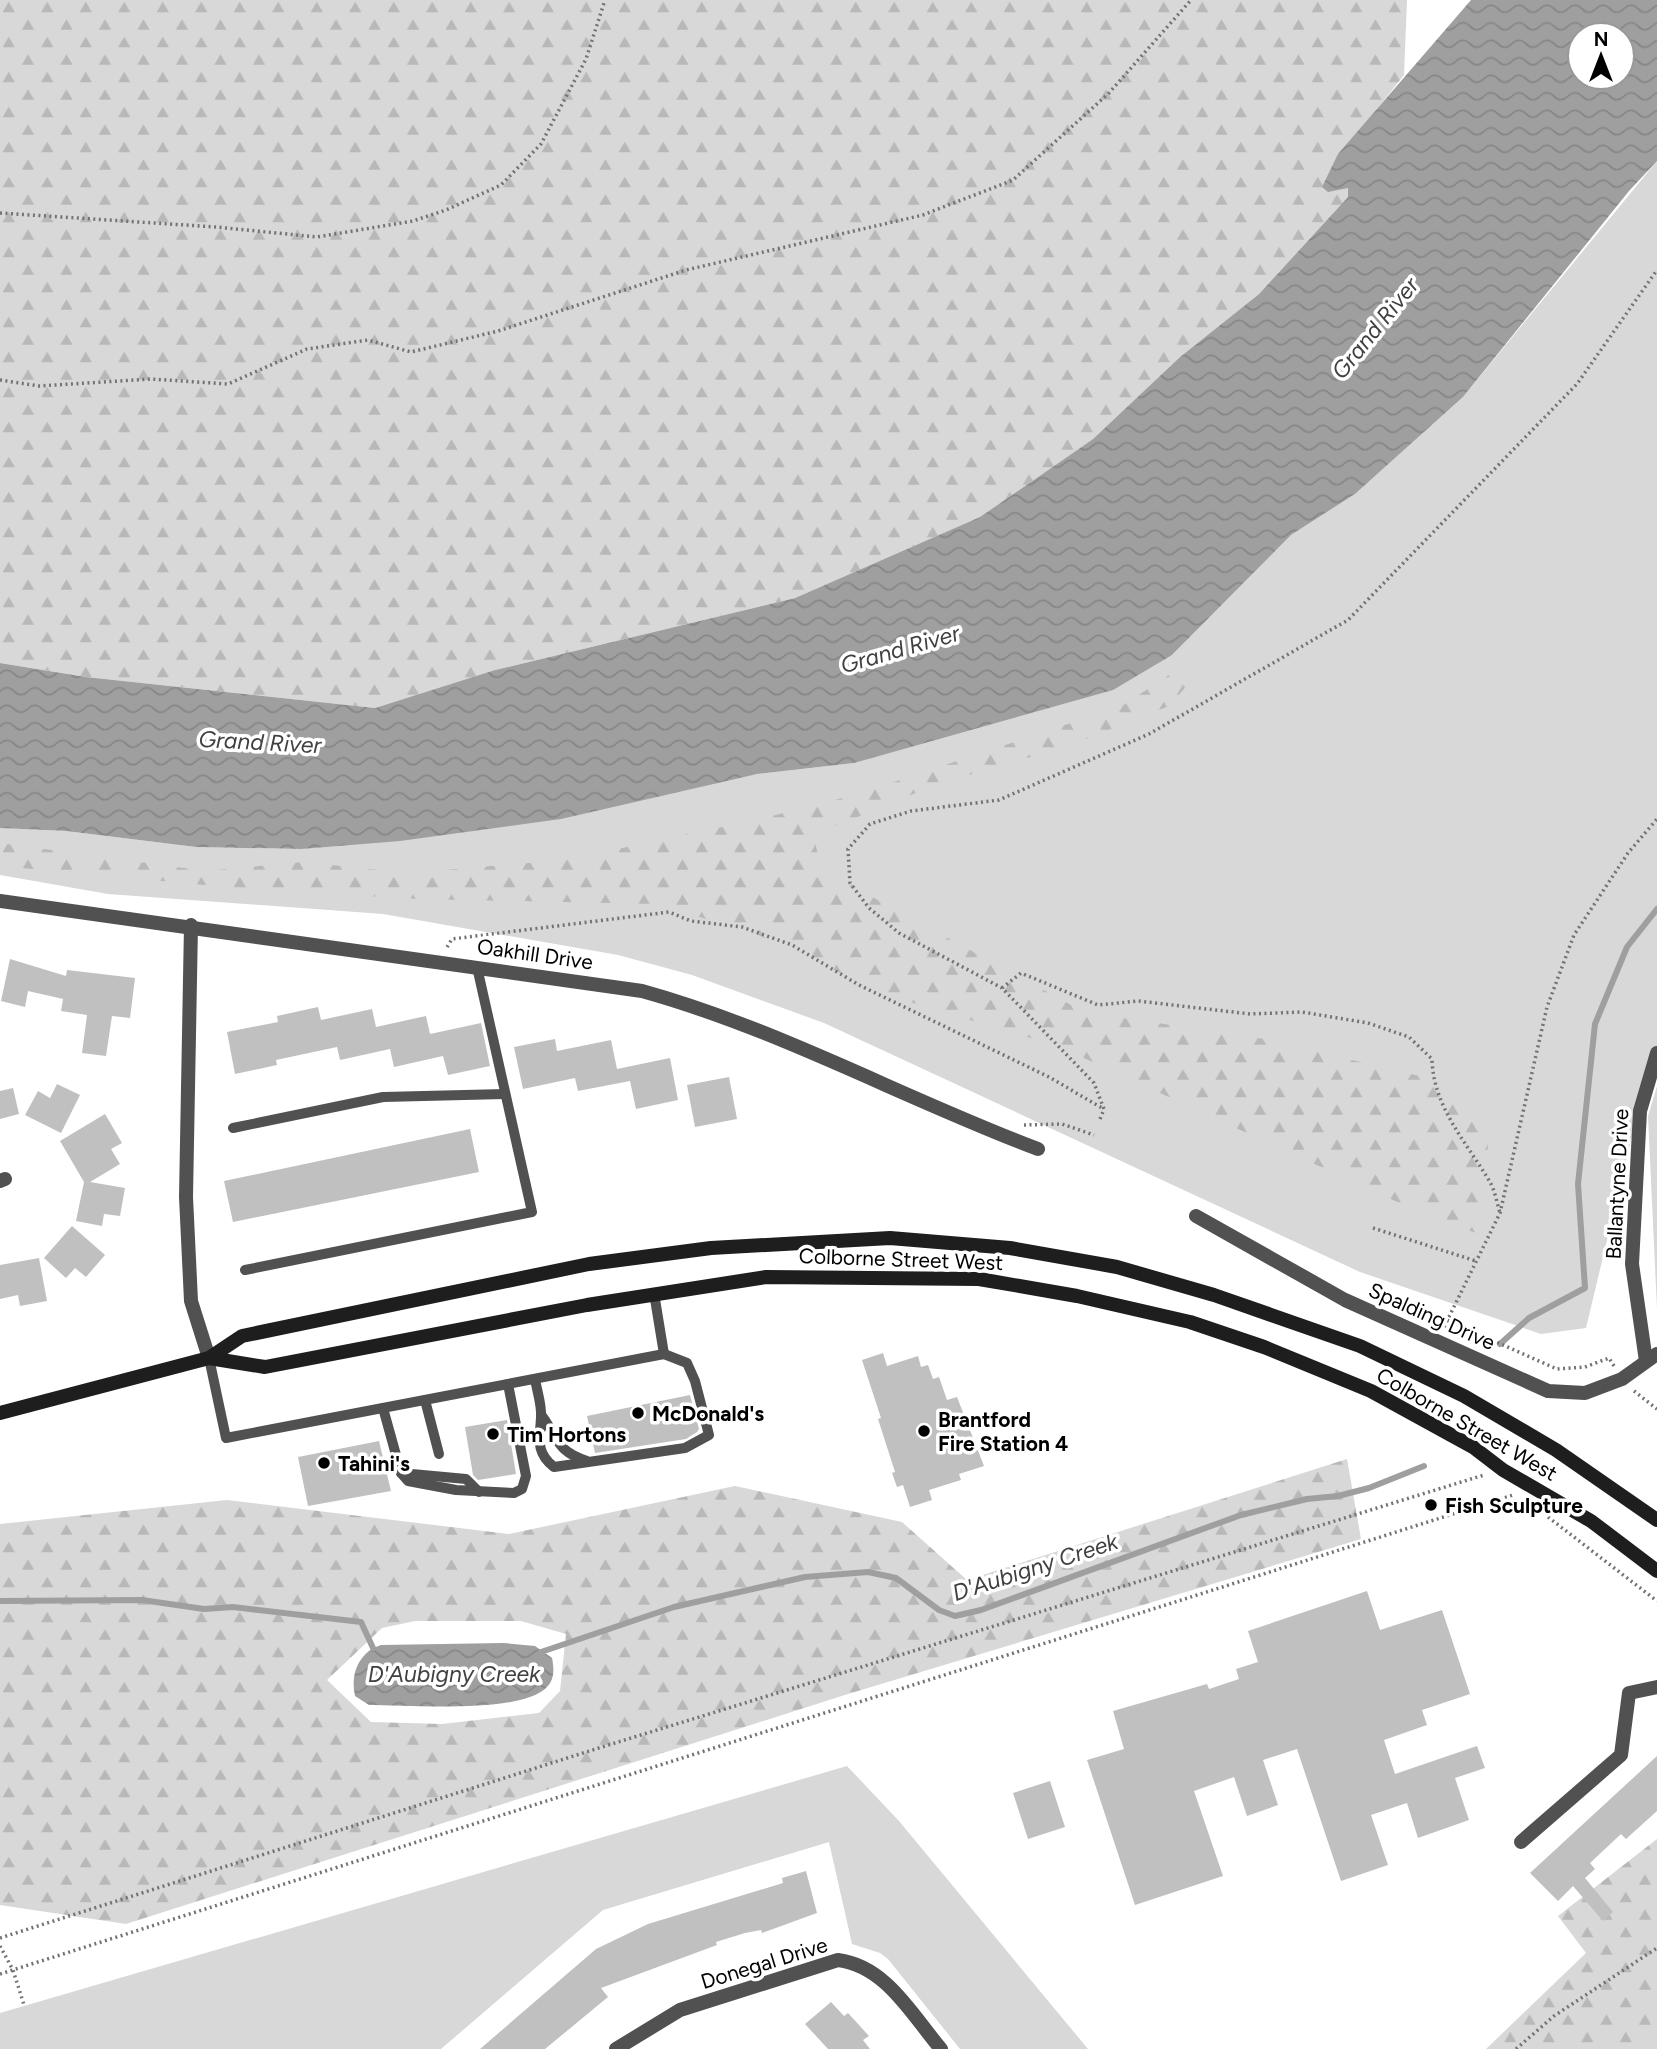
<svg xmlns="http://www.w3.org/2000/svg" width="1657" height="2049" viewBox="0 0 1657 2049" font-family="Figtree,sans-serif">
  <defs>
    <pattern id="forest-firs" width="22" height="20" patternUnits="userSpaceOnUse" patternTransform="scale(1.75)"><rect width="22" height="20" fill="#d8d8d8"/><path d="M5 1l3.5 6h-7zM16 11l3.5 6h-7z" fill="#b8b8b8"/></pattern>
    <pattern id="water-waves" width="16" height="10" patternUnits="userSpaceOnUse" patternTransform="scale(1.75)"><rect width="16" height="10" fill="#9f9f9f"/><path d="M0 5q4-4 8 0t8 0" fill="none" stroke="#878787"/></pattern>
  </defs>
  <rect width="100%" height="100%" fill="#fff"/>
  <!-- green -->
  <g fill="#d8d8d8">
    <path d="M 1657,161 L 1657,1050 L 1638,1111 L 1586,1328 L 1541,1334 L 1360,1272 L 824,1023 L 692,975 L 618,955 L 383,914 L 108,894 L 0,875 L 0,828 L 66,831 L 196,847 L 301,849 L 757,774 L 854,763 L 1172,655 L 1291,535 L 1355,494 L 1463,397 Z"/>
    <path d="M 1657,1086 L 1657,1309 L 1648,1116 Z"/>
    <path d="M 847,1766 L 899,1821 L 1088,2049 L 960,2049 L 888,1959 L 880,1953 L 852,1944 L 829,1842 L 603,1910 L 441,2049 L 0,2049 L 0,2013 Z"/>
  </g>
  <!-- forest -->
  <g fill="url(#forest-firs)" fill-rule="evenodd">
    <path d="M 0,0 L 1407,0 L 1404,75 L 1373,114 L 1348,188 L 1348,197 L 1259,294 L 1180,357 L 1093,439 L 980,517 L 795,598 L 495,670 L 375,708 L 86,677 L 0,663 Z"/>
    <path d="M 1184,665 L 1192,680 L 1169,706 L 1065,747 L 935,785 L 814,835 L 819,862 L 865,893 L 1084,1012 L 1264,1039 L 1432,1079 L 1489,1129 L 1482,1235 L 1430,1217 L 1060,1047 L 890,996 L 754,933 L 655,904 L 420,899 L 260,890 L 0,866 L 0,843 L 205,871 L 303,862 L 407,873 L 565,860 L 760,819 L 858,794 L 1122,706 Z"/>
    <path d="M 1347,1459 L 1361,1539 L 848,1694 L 126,1924 L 0,1905 L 0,1524 L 227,1500 L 509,1534 L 735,1486 L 902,1522 L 967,1580 ZM 415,1621 L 521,1621 L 566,1634 L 560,1691 L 539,1713 L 442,1724 L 371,1722 L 327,1680 L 382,1628 Z"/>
    <path d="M 1657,1839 L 1657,2049 L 1486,2049 L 1586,1953 L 1558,1916 Z"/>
  </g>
  <!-- water -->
  <g fill="url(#water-waves)" fill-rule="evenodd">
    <path d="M 1471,0 L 1657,0 L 1657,161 L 1629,191 L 1463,397 L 1355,494 L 1291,535 L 1172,655 L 1113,690 L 854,763 L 757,774 L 561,819 L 400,841 L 301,849 L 196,847 L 66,831 L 0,828 L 0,663 L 86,677 L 375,708 L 495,670 L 795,598 L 980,517 L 1093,439 L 1180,357 L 1259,294 L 1348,197 L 1348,188 L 1328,192 L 1322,187 L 1338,154 ZM 1622,35 L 1622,77 L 1580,77 L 1580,35 Z"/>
    <path d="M 504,1643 L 535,1646 L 552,1658 C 554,1668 555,1680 546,1688 C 519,1714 408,1705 369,1705 L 355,1696 C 350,1674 359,1652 381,1645 Z"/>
  </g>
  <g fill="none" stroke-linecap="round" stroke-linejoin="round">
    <!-- stream -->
    <g stroke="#9f9f9f" stroke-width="6">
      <path d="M 1500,1344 L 1529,1318 L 1585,1288 L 1578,1184 L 1595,1024 L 1627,947 L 1657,909"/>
      <path d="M 0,1601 L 142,1600 L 204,1609 L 233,1607 L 361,1622 L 373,1648"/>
      <path d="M 541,1652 L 674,1607 L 805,1577 L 868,1572 L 896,1578 L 939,1610 L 955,1616 L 981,1610 L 1241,1515 L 1307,1499 L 1338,1496 L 1369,1488 L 1424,1466"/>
    </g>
  </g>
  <!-- building -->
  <g fill="#c0c0c0">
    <path d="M 10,959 L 66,976 L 67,970 L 135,978 L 130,1018 L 112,1016 L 106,1056 L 82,1053 L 87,1015 L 61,1011 L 63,999 L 28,991 L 25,1007 L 1,1001 Z"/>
    <path d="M 318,1007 L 321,1020 L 372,1009 L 376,1027 L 426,1016 L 430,1034 L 481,1023 L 490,1066 L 448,1075 L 443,1056 L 394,1067 L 390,1049 L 340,1060 L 337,1047 L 276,1060 L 277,1065 L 235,1074 L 227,1032 L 278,1022 L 277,1016 Z"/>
    <path d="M 555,1039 L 557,1051 L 611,1040 L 617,1069 L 670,1058 L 678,1100 L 636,1109 L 630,1081 L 578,1091 L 575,1078 L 523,1089 L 514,1047 Z"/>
    <path d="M 729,1077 L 737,1119 L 695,1127 L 687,1085 Z"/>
    <path d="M 57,1084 L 80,1095 L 61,1133 L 25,1115 L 38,1091 L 50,1098 Z"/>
    <path d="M 13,1088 L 19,1114 L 0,1119 L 0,1091 Z"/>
    <path d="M 105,1114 L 122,1143 L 111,1149 L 120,1164 L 90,1182 L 125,1188 L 120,1216 L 104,1214 L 102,1226 L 76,1221 L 84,1182 L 60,1141 Z"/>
    <path d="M 470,1129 L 479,1172 L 233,1222 L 224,1181 Z"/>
    <path d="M 72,1226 L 105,1255 L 86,1277 L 75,1268 L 66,1278 L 44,1258 Z"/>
    <path d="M 39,1258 L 47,1301 L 20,1306 L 18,1295 L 0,1299 L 0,1265 Z"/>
    <path d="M 883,1353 L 887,1366 L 918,1356 L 921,1367 L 928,1365 L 933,1379 L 939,1377 L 947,1400 L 957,1397 L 984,1466 L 959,1474 L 961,1480 L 929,1490 L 932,1500 L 910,1507 L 903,1485 L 897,1487 L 892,1473 L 895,1472 L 878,1419 L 881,1418 L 862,1360 Z"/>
    <path d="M 690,1395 L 699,1429 L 697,1432 L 686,1439 L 595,1453 L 587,1416 Z"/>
    <path d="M 507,1420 L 516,1474 L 478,1480 L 473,1475 L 465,1427 Z"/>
    <path d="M 379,1441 L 391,1491 L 308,1506 L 298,1457 Z"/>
    <path d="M 1367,1591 L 1380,1630 L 1442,1610 L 1470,1694 L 1422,1710 L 1427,1725 L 1384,1740 L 1395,1774 L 1477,1746 L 1485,1768 L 1455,1778 L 1469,1820 L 1418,1838 L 1407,1803 L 1371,1815 L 1388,1865 L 1341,1881 L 1297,1749 L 1263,1760 L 1278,1805 L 1247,1816 L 1234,1777 L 1194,1791 L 1223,1876 L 1135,1905 L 1087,1760 L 1124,1749 L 1113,1711 L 1207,1684 L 1209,1689 L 1239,1679 L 1236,1669 L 1258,1662 L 1248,1631 Z"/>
    <path d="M 1657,1756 L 1657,1811 L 1626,1839 L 1621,1834 L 1590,1863 L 1595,1869 L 1585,1878 L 1613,1912 L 1603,1921 L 1573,1886 L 1558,1901 L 1530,1873 Z"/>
    <path d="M 1050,1781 L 1065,1827 L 1028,1839 L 1013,1793 Z"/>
    <path d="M 806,1871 L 817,1913 L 762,1933 L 761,1930 L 745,1933 L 716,1942 L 717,1945 L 601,1988 L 608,1997 L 545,2049 L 480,2049 L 596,1949 L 648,1924 L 783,1883 L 782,1878 Z"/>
    <path d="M 831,2002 L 844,2016 L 848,2013 L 869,2036 L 863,2040 L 870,2049 L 828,2049 L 805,2024 Z"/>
  </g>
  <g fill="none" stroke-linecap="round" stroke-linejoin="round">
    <!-- path -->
    <g stroke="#737373" stroke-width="3.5" stroke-dasharray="2 3.5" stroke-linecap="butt">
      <path d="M 0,213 L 216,227 L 317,237 L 413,221 L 446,210 L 501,185 L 541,144 L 586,59 L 605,0"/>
      <path d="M 0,380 L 39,386 L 151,379 L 228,384 L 307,349 L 368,340 L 411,352 L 498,331 L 686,270 L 923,215 L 1013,180 L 1109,93 L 1191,0"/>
      <path d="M 447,947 L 452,939 L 669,912 L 691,921 L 742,927 L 792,945 L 859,985 L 1049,1077 L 1102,1108"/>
      <path d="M 1002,988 L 1021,973 L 1098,1005 L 1138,1001 L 1250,1014 L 1302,1012 L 1368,1023 L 1409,1037 L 1432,1059 C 1433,1107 1467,1143 1490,1182 C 1495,1191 1497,1203 1500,1213"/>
      <path d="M 1100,1119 L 1104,1109 L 1094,1083 L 1002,988 L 899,933 L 869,908 L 850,883 L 848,849 L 870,824 L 911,811 L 999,800 L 1149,734 L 1348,620 L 1577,384 L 1657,270"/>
      <path d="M 1024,1125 L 1062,1124 L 1094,1135"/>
      <path d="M 1373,1228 L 1476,1261"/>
      <path d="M 1447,1320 L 1557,1369 L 1585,1367 L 1609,1358 L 1614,1366"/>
      <path d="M 1444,1327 L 1500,1213 L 1547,1007 L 1574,935 L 1628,853 L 1657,819"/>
      <path d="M 1634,1391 L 1657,1409"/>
      <path d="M 1548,1517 L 1657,1601"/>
      <path d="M 0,1938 L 602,1747 L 1484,1475"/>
      <path d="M 0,1946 L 13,1970 L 24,2005"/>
      <path d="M 0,1974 L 1513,1495"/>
      <path d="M 1516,2049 L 1554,2016 L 1657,1948"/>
    </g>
    <!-- service -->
    <g stroke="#515151" stroke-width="10">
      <path d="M 233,1128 L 383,1097 L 505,1094"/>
      <path d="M 245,1270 L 532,1212 L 477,967"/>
      <path d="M 209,1358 L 226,1438 L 664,1354 L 654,1293"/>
      <path d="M 535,1379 C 537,1391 542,1405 541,1417 C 540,1439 535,1452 554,1467 L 685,1448 L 709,1435 L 695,1381 L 687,1363 L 664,1354"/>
      <path d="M 425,1400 L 439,1454"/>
      <path d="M 383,1408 L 401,1473 L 408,1481 L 456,1490 L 514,1493 L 522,1489 L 526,1476 L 508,1384"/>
      <path d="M 542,1416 C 559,1439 556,1451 587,1461"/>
      <path d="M 401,1473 L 466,1479 L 479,1492"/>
    </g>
    <!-- minor -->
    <g stroke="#515151" stroke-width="14">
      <path d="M 0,901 L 642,991 C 779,1029 905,1099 1038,1149"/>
      <path d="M 191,925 L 186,1197 L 191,1301 L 209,1358"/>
      <path d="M 0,1181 L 5,1179"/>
      <path d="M 1196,1216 L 1345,1300 L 1548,1391 L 1585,1393 L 1622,1379 L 1657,1354"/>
      <path d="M 1646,1361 L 1632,1264 L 1640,1111 L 1657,1053"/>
      <path d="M 1521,1842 L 1621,1755 L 1629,1693 L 1657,1687"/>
      <path d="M 616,2049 L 680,2010 L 838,1960 C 886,1966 912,2015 941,2049"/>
    </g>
    <!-- secondary -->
    <g stroke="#1e1e1e" stroke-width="14">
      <path d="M 209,1358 L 265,1367 L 587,1305 L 766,1277 L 979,1279 L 1077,1296 L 1190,1322 L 1264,1347 L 1371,1391 L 1473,1447 L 1503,1470 L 1591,1521 L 1657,1571"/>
      <path d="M 0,1413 L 209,1358 L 242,1336 L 589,1264 L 711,1248 L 890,1238 L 1010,1248 L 1117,1267 L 1214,1295 L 1360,1346 L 1464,1396 L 1556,1450 L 1657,1520"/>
    </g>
  </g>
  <!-- markers -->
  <g fill="#000" stroke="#fff" stroke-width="2.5">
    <circle cx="638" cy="1413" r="7"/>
    <circle cx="924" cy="1431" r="7"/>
    <circle cx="493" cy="1434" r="7"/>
    <circle cx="324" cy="1463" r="7"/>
    <circle cx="1431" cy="1505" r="7"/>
  </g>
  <g text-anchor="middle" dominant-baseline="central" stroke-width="7" stroke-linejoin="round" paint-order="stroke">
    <!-- street labels -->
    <g font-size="21" fill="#000" stroke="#fff">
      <text transform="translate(535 954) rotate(8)">Oakhill Drive</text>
      <text transform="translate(1617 1184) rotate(-87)">Ballantyne Drive</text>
      <text transform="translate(901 1259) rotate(2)">Colborne Street West</text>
      <text transform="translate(1432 1316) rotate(24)">Spalding Drive</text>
      <text transform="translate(1467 1424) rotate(30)">Colborne Street West</text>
      <text transform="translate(764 1963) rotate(-17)">Donegal Drive</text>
    </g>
    <!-- poi labels -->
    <g font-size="21" font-weight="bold" fill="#000" stroke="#fff" text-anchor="start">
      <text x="652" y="1413">McDonald's</text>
      <text x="938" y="1419">Brantford<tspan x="938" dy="24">Fire Station 4</tspan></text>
      <text x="507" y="1434">Tim Hortons</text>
      <text x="338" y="1463">Tahini's</text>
      <text x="1445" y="1505">Fish Sculpture</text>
    </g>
    <!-- water labels -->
    <g font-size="23" font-style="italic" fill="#404040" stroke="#fff">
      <text transform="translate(1375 328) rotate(-51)">Grand River</text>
      <text transform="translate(900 649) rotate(-16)">Grand River</text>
      <text transform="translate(260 742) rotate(3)">Grand River</text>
      <text transform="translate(1035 1567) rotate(-18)">D'Aubigny Creek</text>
      <text x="454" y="1674">D'Aubigny Creek</text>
    </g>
  </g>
  <!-- north arrow -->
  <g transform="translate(1601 56)"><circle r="33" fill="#ffffff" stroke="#999999" stroke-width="2"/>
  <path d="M0-5L12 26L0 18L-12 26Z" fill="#000000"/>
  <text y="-10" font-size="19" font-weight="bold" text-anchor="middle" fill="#000000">N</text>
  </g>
</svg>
